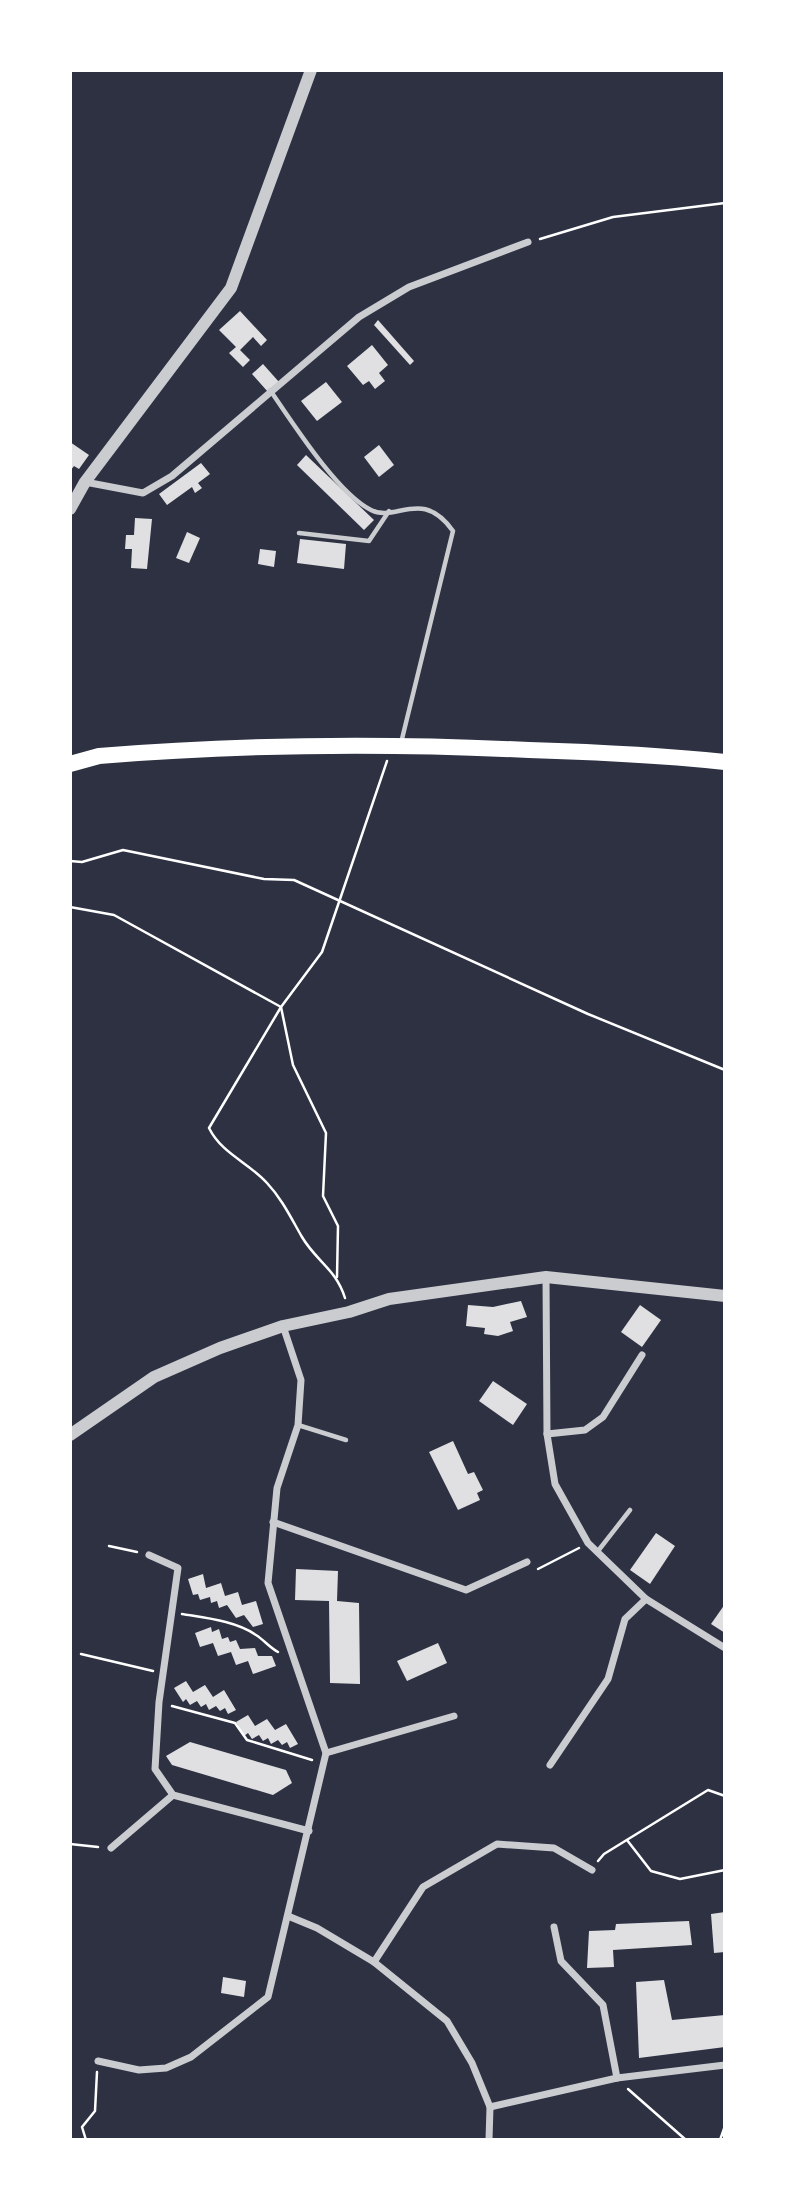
<svg xmlns="http://www.w3.org/2000/svg" width="795" height="2210" viewBox="0 0 795 2210" font-family="'Alegreya Sans',sans-serif">
  <rect width="100%" height="100%" fill="#2d3142"/>
  <!-- building -->
  <g fill="#e0e0e3">
    <path d="M 240,311 L 267,340 L 261,346 L 253,337 L 240,350 L 250,360 L 243,367 L 229,353 L 236,347 L 219,330 Z"/>
    <path d="M 378,320 L 414,361 L 410,365 L 374,325 Z"/>
    <path d="M 372,345 L 388,365 L 379,373 L 385,381 L 375,389 L 369,381 L 363,385 L 347,366 Z"/>
    <path d="M 263,364 L 279,382 L 268,392 L 252,374 Z"/>
    <path d="M 326,382 L 342,402 L 317,421 L 301,401 Z"/>
    <path d="M 70,442 L 89,455 L 79,469 L 74,466 L 70,471 Z"/>
    <path d="M 379,445 L 394,465 L 379,477 L 364,457 Z"/>
    <path d="M 306,455 L 374,520 L 364,530 L 297,465 Z"/>
    <path d="M 201,463 L 210,474 L 198,483 L 202,488 L 195,493 L 192,487 L 167,505 L 159,494 Z"/>
    <path d="M 135,518 L 152,519 L 147,569 L 131,568 L 132,549 L 125,549 L 126,535 L 134,535 Z"/>
    <path d="M 187,532 L 200,538 L 189,563 L 176,558 Z"/>
    <path d="M 300,539 L 346,544 L 344,569 L 297,563 Z"/>
    <path d="M 260,549 L 276,551 L 274,567 L 258,564 Z"/>
    <path d="M 521,1301 L 527,1317 L 510,1322 L 513,1331 L 498,1336 L 484,1334 L 485,1328 L 466,1326 L 468,1305 L 493,1307 Z"/>
    <path d="M 640,1305 L 661,1320 L 642,1347 L 621,1332 Z"/>
    <path d="M 493,1381 L 527,1404 L 513,1425 L 479,1401 Z"/>
    <path d="M 453,1441 L 468,1474 L 474,1472 L 483,1490 L 477,1493 L 480,1500 L 458,1510 L 429,1452 Z"/>
    <path d="M 656,1533 L 675,1546 L 650,1584 L 630,1570 Z"/>
    <path d="M 296,1569 L 338,1571 L 337,1601 L 359,1603 L 360,1684 L 330,1683 L 329,1601 L 295,1600 Z"/>
    <path d="M 203,1574 L 206,1588 L 221,1583 L 225,1596 L 238,1592 L 242,1605 L 256,1601 L 263,1624 L 253,1627 L 244,1615 L 236,1618 L 227,1605 L 219,1608 L 217,1601 L 211,1603 L 210,1597 L 200,1600 L 198,1594 L 193,1595 L 188,1579 Z"/>
    <path d="M 725,1604 L 725,1633 L 711,1624 Z"/>
    <path d="M 211,1627 L 212,1632 L 219,1629 L 222,1639 L 228,1637 L 230,1642 L 236,1640 L 240,1649 L 255,1648 L 258,1656 L 272,1656 L 276,1666 L 253,1674 L 248,1661 L 236,1665 L 231,1652 L 218,1656 L 213,1643 L 200,1647 L 195,1633 Z"/>
    <path d="M 438,1643 L 447,1663 L 407,1681 L 397,1661 Z"/>
    <path d="M 186,1681 L 193,1692 L 205,1685 L 213,1697 L 224,1690 L 236,1710 L 228,1714 L 225,1708 L 220,1711 L 216,1706 L 209,1710 L 206,1704 L 201,1707 L 197,1701 L 190,1705 L 186,1699 L 183,1702 L 174,1688 Z"/>
    <path d="M 248,1715 L 255,1726 L 267,1719 L 275,1730 L 286,1724 L 298,1744 L 290,1748 L 287,1742 L 282,1745 L 278,1740 L 271,1744 L 268,1738 L 263,1741 L 259,1735 L 252,1739 L 248,1733 L 244,1736 L 236,1722 Z"/>
    <path d="M 190,1742 L 286,1770 L 292,1783 L 273,1795 L 172,1765 L 166,1756 Z"/>
    <path d="M 725,1912 L 725,1952 L 714,1953 L 711,1914 Z"/>
    <path d="M 689,1921 L 692,1945 L 613,1950 L 614,1967 L 587,1968 L 589,1931 L 615,1930 L 616,1924 Z"/>
    <path d="M 223,1977 L 246,1981 L 244,1997 L 221,1993 Z"/>
    <path d="M 664,1980 L 672,2020 L 725,2015 L 725,2047 L 639,2058 L 636,1982 Z"/>
  </g>
  <g fill="none" stroke-linecap="round" stroke-linejoin="round">
    <!-- path -->
    <g stroke="#fff" stroke-width="2.5">
      <path d="M 540,239 L 613,217 L 725,203"/>
      <path d="M 70,861 L 82,862 L 123,850 L 264,879 L 294,880 L 588,1014 L 725,1070"/>
      <path d="M 70,907 L 114,915 L 281,1007 L 209,1128 C 222,1154 248,1162 267,1183 C 282,1199 291,1218 302,1237 C 316,1261 336,1269 345,1298"/>
      <path d="M 337,1277 L 338,1226 L 323,1196 L 326,1133 L 293,1065 L 281,1007 L 322,952 L 387,761"/>
      <path d="M 109,1546 L 137,1552"/>
      <path d="M 538,1569 L 579,1548"/>
      <path d="M 182,1614 C 206,1618 236,1621 256,1635 C 264,1640 269,1647 278,1652"/>
      <path d="M 81,1654 L 153,1671"/>
      <path d="M 172,1706 L 235,1723 L 247,1740 L 312,1760"/>
      <path d="M 627,1840 L 651,1871 L 680,1879 L 725,1870"/>
      <path d="M 70,1844 L 98,1847"/>
      <path d="M 598,1861 L 604,1854 L 708,1790 L 725,1796"/>
      <path d="M 628,2089 L 686,2140"/>
      <path d="M 86,2140 L 82,2127 L 95,2111 L 97,2072"/>
      <path d="M 720,2140 L 725,2126"/>
    </g>
    <!-- service -->
    <g stroke="#caccd0" stroke-width="4.5">
      <path d="M 270,390 C 292,422 337,493 371,510 C 396,523 422,487 453,531 L 401,743"/>
      <path d="M 299,533 L 369,541 L 389,511"/>
      <path d="M 298,1425 L 346,1440"/>
      <path d="M 598,1551 L 630,1510"/>
    </g>
    <!-- minor -->
    <g stroke="#caccd0" stroke-width="7">
      <path d="M 85,482 L 143,493 L 172,476 L 359,317 L 409,287 L 528,242"/>
      <path d="M 546,1277 L 547,1434 L 555,1484 L 588,1543 L 646,1599 L 625,1619 L 608,1679 L 550,1765"/>
      <path d="M 547,1434 L 585,1430 L 603,1417 L 642,1355"/>
      <path d="M 273,1522 L 466,1590 L 527,1562"/>
      <path d="M 149,1555 L 178,1568 L 159,1702 L 155,1769 L 173,1795 L 309,1831"/>
      <path d="M 646,1599 L 725,1648"/>
      <path d="M 326,1753 L 454,1716"/>
      <path d="M 111,1848 L 173,1795"/>
      <path d="M 288,1916 L 317,1928 L 374,1962 L 447,2021 L 472,2063 L 490,2107 L 489,2140"/>
      <path d="M 554,1927 L 561,1961 L 603,2005 L 617,2078"/>
      <path d="M 374,1962 L 423,1887 L 497,1844 L 554,1848 L 592,1870"/>
      <path d="M 98,2061 L 139,2070 L 166,2068 L 191,2057 L 268,1997 L 326,1753 L 268,1583 L 277,1488 L 298,1425 L 301,1380 L 283,1326"/>
      <path d="M 490,2107 L 617,2078 L 725,2065"/>
    </g>
    <!-- tertiary -->
    <g stroke="#caccd0" stroke-width="12">
      <path d="M 70,509 L 85,482 L 231,288 L 311,70"/>
      <path d="M 70,1435 L 154,1377 L 220,1348 L 283,1326 L 349,1312 L 389,1299 L 546,1277 L 725,1296"/>
    </g>
    <!-- primary -->
    <path stroke="#fff" stroke-width="16" d="M 70,764 L 99,756 C 245,744 382,743 529,750 C 594,752 660,755 725,762"/>
  </g>
  <!-- border -->
  <rect width="795" height="2210" fill="none" stroke="#ffffff" stroke-width="144"/>
</svg>
